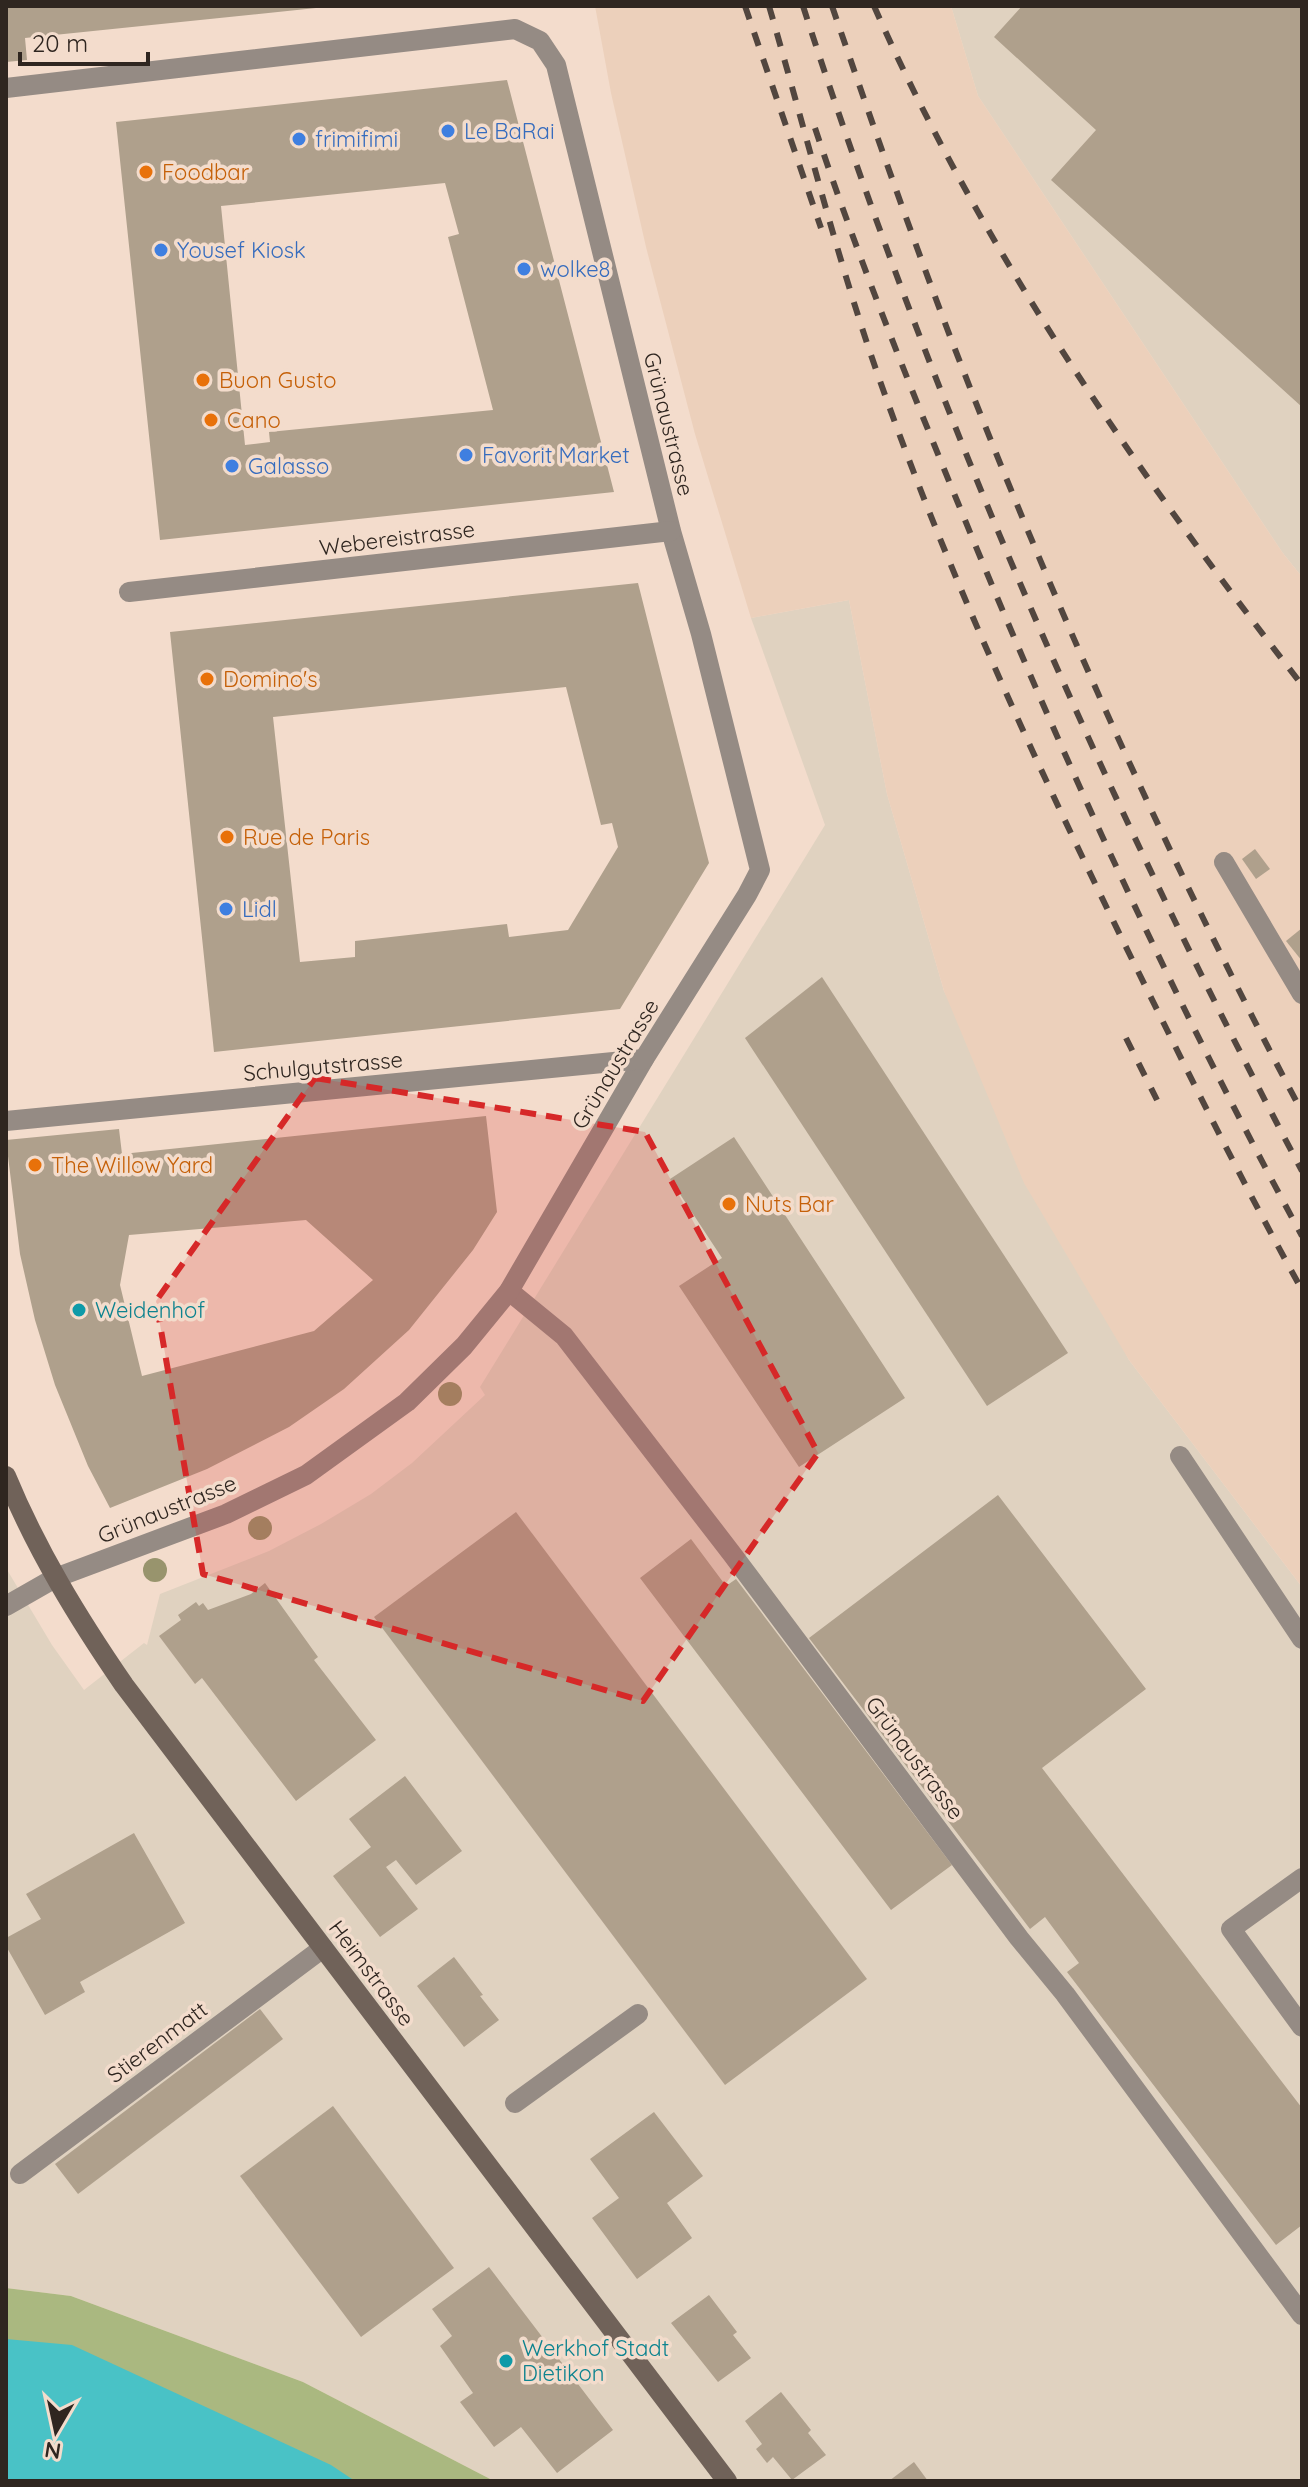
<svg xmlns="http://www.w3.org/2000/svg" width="1308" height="2487" viewBox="0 0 1308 2487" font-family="Quicksand,sans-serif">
  <rect width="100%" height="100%" fill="#f3dccc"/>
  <!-- industrial -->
  <g fill="#e0d2c0">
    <path d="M 951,6 L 1302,6 L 1302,577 L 1282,552 L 978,96 Z"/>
    <path d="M 849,600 L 887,794 L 944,991 L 1129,1360 L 1302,1587 L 1302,2481 L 494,2481 L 303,2382 L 71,2296 L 6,2288 L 6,1568 L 52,1645 L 84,1690 L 144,1643 L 147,1645 L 160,1594 L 269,1551 L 321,1524 L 371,1494 L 412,1463 L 485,1395 L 480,1387 L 825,825 L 751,618 Z"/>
  </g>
  <!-- built -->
  <path fill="#ecd0bb" d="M 595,6 L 951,6 L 978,96 L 1282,552 L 1302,577 L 1302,1587 L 1129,1360 L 1024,1183 L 944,991 L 887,794 L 849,600 L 751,618 L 695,434 L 646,247 L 611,93 Z"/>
  <!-- green -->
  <path fill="#aab880" d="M 6,2288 L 71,2296 L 303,2382 L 494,2481 L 6,2481 Z"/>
  <!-- water -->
  <path fill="#49c2c6" d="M 6,2339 L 72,2345 L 331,2465 L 355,2481 L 6,2481 Z"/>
  <!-- building -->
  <g fill="#afa08c" fill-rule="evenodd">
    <path d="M 6,6 L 316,6 L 316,8 L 25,38 L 27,60 L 6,62 Z"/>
    <path d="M 1022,6 L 1302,6 L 1302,407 L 1051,180 L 1096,130 L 994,37 Z"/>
    <path d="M 507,80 L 614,492 L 160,540 L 116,122 ZM 445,183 L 459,234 L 448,237 L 493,410 L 269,432 L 270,442 L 245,445 L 221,206 Z"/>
    <path d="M 638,583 L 709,863 L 620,1009 L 214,1052 L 170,632 ZM 566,687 L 601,825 L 612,823 L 618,847 L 568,930 L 509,937 L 507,924 L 355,941 L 355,957 L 300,962 L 273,717 Z"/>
    <path d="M 1255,849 L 1270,869 L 1256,879 L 1242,859 Z"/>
    <path d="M 1302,928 L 1302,961 L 1286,941 Z"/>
    <path d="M 822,977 L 1068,1353 L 987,1406 L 745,1038 Z"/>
    <path d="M 486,1116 L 497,1212 L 473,1250 L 409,1330 L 344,1389 L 289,1427 L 207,1469 L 110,1508 L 88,1466 L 55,1385 L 35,1320 L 20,1254 L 6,1140 L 119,1129 L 122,1154 ZM 306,1220 L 373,1280 L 314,1331 L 142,1376 L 120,1285 L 129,1235 Z"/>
    <path d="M 734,1137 L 905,1398 L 799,1467 L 679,1286 L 722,1258 L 670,1179 Z"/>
    <path d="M 998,1495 L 1146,1689 L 1042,1768 L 1302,2108 L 1302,2225 L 1276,2245 L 1067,1972 L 1079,1963 L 1045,1917 L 1030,1929 L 809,1638 Z"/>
    <path d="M 516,1512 L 867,1979 L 725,2085 L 374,1617 Z"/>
    <path d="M 691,1539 L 726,1586 L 736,1579 L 952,1865 L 891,1910 L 640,1578 Z"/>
    <path d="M 265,1583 L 318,1657 L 314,1660 L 376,1740 L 296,1801 L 202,1678 L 195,1684 L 159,1636 L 181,1620 L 178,1615 L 196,1602 L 199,1606 L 203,1603 L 208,1610 L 251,1594 Z"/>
    <path d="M 405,1776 L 462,1851 L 416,1885 L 396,1860 L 386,1867 L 418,1909 L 380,1937 L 333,1876 L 371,1847 L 349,1819 Z"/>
    <path d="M 134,1833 L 185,1923 L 80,1982 L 85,1992 L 45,2015 L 6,1946 L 6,1938 L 41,1919 L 26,1894 Z"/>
    <path d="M 454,1957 L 483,1995 L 480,1996 L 499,2020 L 464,2047 L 417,1986 Z"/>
    <path d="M 260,2009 L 283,2039 L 78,2194 L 55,2164 Z"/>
    <path d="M 333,2106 L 454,2268 L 361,2337 L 240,2176 Z"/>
    <path d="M 654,2112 L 703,2176 L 667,2203 L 692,2238 L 637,2279 L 592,2218 L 619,2198 L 590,2159 Z"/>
    <path d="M 489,2267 L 613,2430 L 557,2473 L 521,2427 L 494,2447 L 460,2402 L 473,2393 L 440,2346 L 452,2336 L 432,2309 Z"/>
    <path d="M 709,2295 L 737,2332 L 733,2335 L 751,2358 L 718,2382 L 671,2323 Z"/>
    <path d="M 781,2392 L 811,2430 L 808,2433 L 826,2455 L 792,2480 L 773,2457 L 767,2463 L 756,2449 L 762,2444 L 745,2421 Z"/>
    <path d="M 914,2462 L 928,2481 L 889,2481 Z"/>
  </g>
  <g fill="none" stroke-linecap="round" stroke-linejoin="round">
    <!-- lane -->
    <g stroke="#958b84" stroke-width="20">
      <path d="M 1224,862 L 1302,994"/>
      <path d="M 509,1291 L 564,1336 L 732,1554 L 1019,1938 L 1065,1994 L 1302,2315"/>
      <path d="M 1180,1456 L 1302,1639"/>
      <path d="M 1302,1878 L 1231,1929 L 1302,2027"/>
      <path d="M 515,2103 L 638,2014"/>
      <path d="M 20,2174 L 323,1948"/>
    </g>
    <!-- street -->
    <g stroke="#958b84" stroke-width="20">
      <path d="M 6,88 L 515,29 L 540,41 L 556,65 L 671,531 L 701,634 L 760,870 L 747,895 L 644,1059 L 509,1291 L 464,1346 L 407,1402 L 306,1475 L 226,1514 L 55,1578 L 6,1606"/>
      <path d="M 129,592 L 671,531"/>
      <path d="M 6,1121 L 644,1059"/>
    </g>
    <!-- secondary -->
    <path stroke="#706259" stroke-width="20" d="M 6,1476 C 37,1551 78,1618 124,1685 L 727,2481"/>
    <!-- rail -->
    <g stroke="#52463f" stroke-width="6" stroke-dasharray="14 14" stroke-linecap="butt">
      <path d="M 745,6 L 821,228"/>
      <path d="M 769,6 C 807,136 839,268 885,395 C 952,582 1036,763 1123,941 C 1181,1058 1238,1175 1302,1290"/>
      <path d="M 803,6 C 933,409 1104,797 1302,1171"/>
      <path d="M 832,6 C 869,114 907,223 948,331 C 1050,597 1168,860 1302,1112"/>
      <path d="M 874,6 C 982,251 1138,474 1302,685"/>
      <path d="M 815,128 C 857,255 907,379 958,503 C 1060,753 1173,999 1302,1236"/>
      <path d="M 1126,1038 L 1157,1100"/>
    </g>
  </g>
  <!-- trees -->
  <g fill="#98946d">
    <circle cx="450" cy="1394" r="12"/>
    <circle cx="260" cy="1528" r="12"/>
    <circle cx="155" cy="1570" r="12"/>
  </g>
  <!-- marked area -->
  <path fill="#d62828" fill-opacity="0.2" stroke="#d62828" stroke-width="6" stroke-dasharray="16 10" stroke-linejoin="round" d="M 315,1078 L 645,1132 L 818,1453 L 643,1701 L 203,1574 L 156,1301 Z"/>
  <!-- markers -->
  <g fill="#3f7fe0" stroke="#f3dccc" stroke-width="3">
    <circle cx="448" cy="131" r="8"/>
    <circle cx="299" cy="139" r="8"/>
    <circle cx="161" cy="250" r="8"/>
    <circle cx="524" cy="269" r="8"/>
    <circle cx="466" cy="455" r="8"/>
    <circle cx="232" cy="466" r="8"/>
    <circle cx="226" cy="909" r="8"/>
  </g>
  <g fill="#e8710a" stroke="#f3dccc" stroke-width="3">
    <circle cx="146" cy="172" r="8"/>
    <circle cx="203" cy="380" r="8"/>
    <circle cx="211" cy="420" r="8"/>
    <circle cx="207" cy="679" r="8"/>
    <circle cx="227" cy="837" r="8"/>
    <circle cx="35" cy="1165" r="8"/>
    <circle cx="729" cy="1204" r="8"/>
  </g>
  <g fill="#0f9aa8" stroke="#f3dccc" stroke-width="3">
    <circle cx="79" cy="1310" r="8"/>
    <circle cx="506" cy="2361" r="8"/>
  </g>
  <g text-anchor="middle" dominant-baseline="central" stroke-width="7" stroke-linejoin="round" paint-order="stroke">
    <!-- shop labels -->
    <g font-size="22" fill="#366cbe" stroke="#f3dccc" text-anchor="start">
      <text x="464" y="131">Le BaRai</text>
      <text x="315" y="139">frimifimi</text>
      <text x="177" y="250">Yousef Kiosk</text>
      <text x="540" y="269">wolke8</text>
      <text x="482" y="455">Favorit Market</text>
      <text x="248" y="466">Galasso</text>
      <text x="242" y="909">Lidl</text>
    </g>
    <!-- food labels -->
    <g font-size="22" fill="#c56008" stroke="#f3dccc" text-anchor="start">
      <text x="162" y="172">Foodbar</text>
      <text x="219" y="380">Buon Gusto</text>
      <text x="227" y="420">Cano</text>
      <text x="223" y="679">Domino's</text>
      <text x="243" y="837">Rue de Paris</text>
      <text x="51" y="1165">The Willow Yard</text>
      <text x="745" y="1204">Nuts Bar</text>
    </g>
    <!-- street labels -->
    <g font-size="22" fill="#2f2620" stroke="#f3dccc">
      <text transform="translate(669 424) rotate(76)">Grünaustrasse</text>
      <text transform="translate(397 538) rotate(-7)">Webereistrasse</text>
      <text transform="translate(615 1064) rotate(-59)">Grünaustrasse</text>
      <text transform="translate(323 1066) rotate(-5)">Schulgutstrasse</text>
      <text transform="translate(167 1509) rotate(-22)">Grünaustrasse</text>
      <text transform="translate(915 1758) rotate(53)">Grünaustrasse</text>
      <text transform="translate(372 1973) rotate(53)">Heimstrasse</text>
      <text transform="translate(157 2042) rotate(-37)">Stierenmatt</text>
    </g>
    <!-- culture labels -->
    <g font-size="22" fill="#0d838f" stroke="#f3dccc" text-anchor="start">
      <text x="95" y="1310">Weidenhof</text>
      <text x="522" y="2348">Werkhof Stadt<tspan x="522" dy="25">Dietikon</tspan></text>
    </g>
  </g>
  <!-- border -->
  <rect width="1308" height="2487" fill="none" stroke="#2f2620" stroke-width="16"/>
  <!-- north arrow -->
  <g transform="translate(56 2431) rotate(189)" stroke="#f3dccc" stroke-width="6" paint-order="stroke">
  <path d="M0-6L14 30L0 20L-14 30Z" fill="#2f2620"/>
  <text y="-12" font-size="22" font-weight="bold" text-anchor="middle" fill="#2f2620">N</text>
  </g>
  <!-- scale -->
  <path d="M20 52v12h128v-12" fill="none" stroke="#2f2620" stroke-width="4"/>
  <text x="32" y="52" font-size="24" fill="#2f2620" stroke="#f3dccc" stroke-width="6" paint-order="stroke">20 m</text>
</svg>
